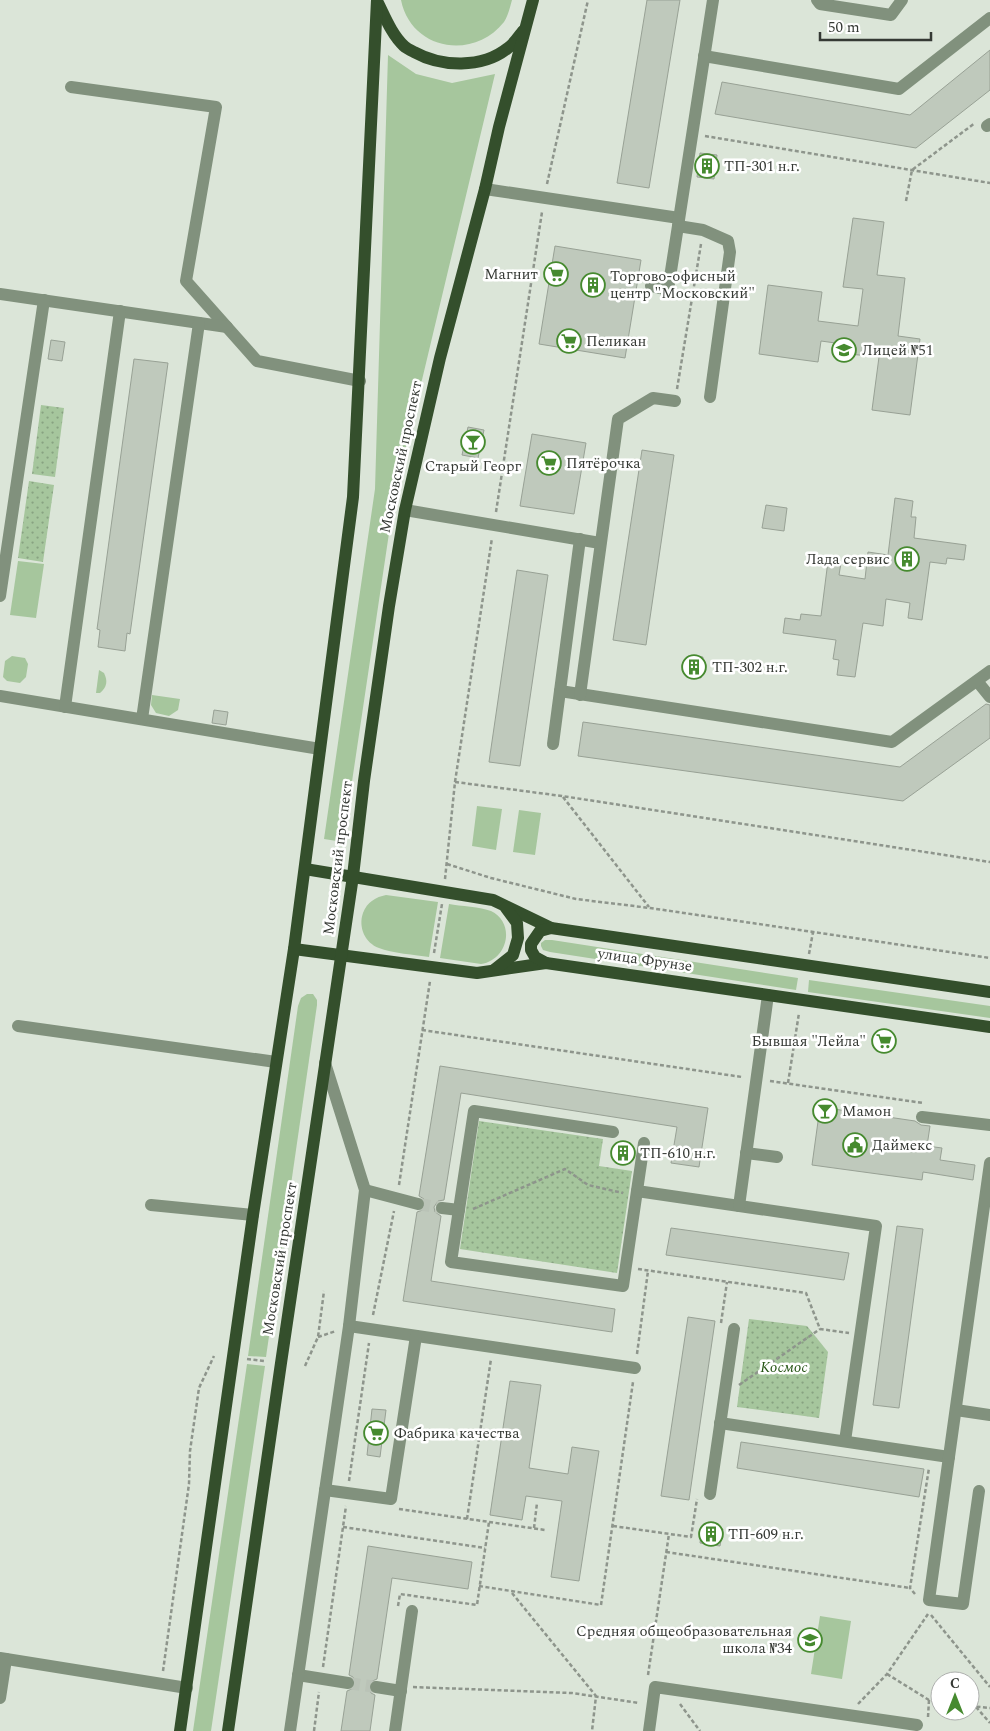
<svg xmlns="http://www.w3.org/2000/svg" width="990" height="1731" viewBox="0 0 990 1731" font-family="Spectral,serif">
  <defs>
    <pattern id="park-dots" width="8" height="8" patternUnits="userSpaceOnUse" patternTransform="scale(1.25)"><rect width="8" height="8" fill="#a6c69d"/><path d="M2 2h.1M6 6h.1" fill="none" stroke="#88a281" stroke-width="1.8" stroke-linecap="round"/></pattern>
  </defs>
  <rect width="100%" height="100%" fill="#dbe5d8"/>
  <!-- grass -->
  <g fill="#a6c69d">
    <path d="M 401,0 L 512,0 C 510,7 508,16 504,22 C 473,61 411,50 401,0 Z"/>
    <path d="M 388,55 L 416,74 L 452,83 L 495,74 L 395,493 L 343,842 L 324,839 L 375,489 Z"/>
    <path d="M 18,561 L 44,564 L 36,618 L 10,615 Z"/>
    <path d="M 12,656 L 25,658 L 28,664 L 26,677 L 20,683 L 7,681 L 3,677 L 5,661 Z"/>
    <path d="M 99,670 L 104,673 C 108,681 107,687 100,693 L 96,693 Z"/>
    <path d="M 152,695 L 180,699 L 178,710 L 169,716 L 156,713 L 151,705 Z"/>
    <path d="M 477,806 L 502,809 L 496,850 L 472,846 Z"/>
    <path d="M 519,810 L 541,813 L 535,855 L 513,852 Z"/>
    <path d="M 386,895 L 438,902 L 429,957 C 416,955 391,953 379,948 C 365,943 358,927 363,913 C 367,902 376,897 386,895 Z"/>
    <path d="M 449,904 C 460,906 481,907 491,911 C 516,923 508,960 481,964 L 440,958 Z"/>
    <path d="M 545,940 L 552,940 L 798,978 L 796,990 L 550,952 L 543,950 L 541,946 L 541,943 Z"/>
    <path d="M 809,980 L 990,1006 L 990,1018 L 808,992 Z"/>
    <path d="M 307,994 L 313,994 L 317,1000 L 317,1005 L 266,1357 L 248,1356 L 298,1006 L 301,998 Z"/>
    <path d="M 247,1364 L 265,1366 L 211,1731 L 193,1731 Z"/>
    <path d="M 820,1616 L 851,1621 L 842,1679 L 811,1674 Z"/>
  </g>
  <!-- park -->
  <g fill="url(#park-dots)">
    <path d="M 41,405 L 64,408 L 55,477 L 32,474 Z"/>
    <path d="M 29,481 L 54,485 L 43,562 L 18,558 Z"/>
    <path d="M 479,1121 L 603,1139 L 599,1166 L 632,1171 L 617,1273 L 460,1249 Z"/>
    <path d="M 749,1319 L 807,1326 L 828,1352 L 819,1418 L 737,1407 Z"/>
  </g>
  <!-- building -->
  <g fill="#bfc9bc" stroke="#98a195">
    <path d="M 647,0 L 680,0 L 649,188 L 617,183 Z"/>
    <path d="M 990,50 L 990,90 L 916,148 L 715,114 L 722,82 L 910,115 Z"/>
    <path d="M 700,153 L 717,155 L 714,179 L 697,177 Z"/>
    <path d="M 853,218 L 884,222 L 877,275 L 905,278 L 898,336 L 920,339 L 910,415 L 872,410 L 879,357 L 849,354 L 850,345 L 821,341 L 818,362 L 759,354 L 768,285 L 822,292 L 818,321 L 858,326 L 863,289 L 843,287 Z"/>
    <path d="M 555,246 L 641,260 L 625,358 L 539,344 Z"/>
    <path d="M 51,340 L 65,342 L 62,361 L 48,359 Z"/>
    <path d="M 134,359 L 168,363 L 130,634 L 127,633 L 125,651 L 98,647 L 100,630 L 97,629 Z"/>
    <path d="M 468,427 L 484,430 L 478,458 L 462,455 Z"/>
    <path d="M 532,434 L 586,443 L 574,514 L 520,506 Z"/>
    <path d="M 642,450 L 674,455 L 646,645 L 613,640 Z"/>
    <path d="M 895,498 L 913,501 L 911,517 L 916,517 L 914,538 L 966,545 L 964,560 L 947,558 L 946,564 L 930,562 L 922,620 L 908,618 L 910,603 L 886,599 L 883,626 L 863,623 L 855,677 L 837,675 L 839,660 L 833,659 L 836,640 L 783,633 L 785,618 L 800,620 L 801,614 L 821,616 L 828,561 L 841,563 L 839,575 L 865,579 L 868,552 L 888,555 Z"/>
    <path d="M 766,505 L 787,508 L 784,531 L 762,528 Z"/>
    <path d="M 517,570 L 548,575 L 520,766 L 489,762 Z"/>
    <path d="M 688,656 L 703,657 L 701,678 L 686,676 Z"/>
    <path d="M 986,704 L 990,705 L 990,738 L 903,801 L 578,756 L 583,722 L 900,767 Z"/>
    <path d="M 214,710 L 228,712 L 226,725 L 212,723 Z"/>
    <path d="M 440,1066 L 708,1108 L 699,1167 L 671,1163 L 677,1127 L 461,1093 L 444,1200 L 438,1201 L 434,1207 L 435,1212 L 441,1216 L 431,1281 L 615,1309 L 612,1332 L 403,1301 L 417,1212 L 423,1210 L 426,1206 L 424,1199 L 419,1196 Z"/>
    <path d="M 820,1107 L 915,1121 L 921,1125 L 930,1126 L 927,1146 L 942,1148 L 940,1160 L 975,1165 L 973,1180 L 923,1172 L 922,1180 L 812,1165 Z"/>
    <path d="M 617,1143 L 631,1145 L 629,1162 L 615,1160 Z"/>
    <path d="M 897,1226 L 923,1229 L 899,1408 L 873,1405 Z"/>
    <path d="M 671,1228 L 849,1253 L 844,1280 L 666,1255 Z"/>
    <path d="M 688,1317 L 715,1321 L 689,1500 L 661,1496 Z"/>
    <path d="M 510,1381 L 541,1385 L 529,1468 L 568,1474 L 572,1447 L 599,1451 L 579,1581 L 551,1577 L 562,1501 L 526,1496 L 522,1520 L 490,1515 Z"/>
    <path d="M 372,1409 L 386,1410 L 380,1457 L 367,1455 Z"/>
    <path d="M 741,1442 L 924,1469 L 919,1497 L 737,1468 Z"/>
    <path d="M 702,1526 L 723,1529 L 720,1546 L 700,1543 Z"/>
    <path d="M 368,1546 L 472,1562 L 468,1589 L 392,1578 L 377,1679 L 370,1682 L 368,1686 L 371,1693 L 375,1695 L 370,1731 L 341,1731 L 347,1691 L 354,1688 L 356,1684 L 353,1677 L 349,1675 Z"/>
  </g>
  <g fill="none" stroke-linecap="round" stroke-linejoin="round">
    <!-- minor-tunnel -->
    <g stroke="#bac3b7" stroke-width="12" stroke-dasharray="12 6" stroke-linecap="butt">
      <path d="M 418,1204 L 442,1208"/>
      <path d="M 348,1683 L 376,1687"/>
    </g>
    <!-- path -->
    <g stroke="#8e958c" stroke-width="2.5" stroke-dasharray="4 2.5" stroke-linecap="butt">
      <path d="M 705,136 L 990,183"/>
      <path d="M 547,184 L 588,0"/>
      <path d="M 906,201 L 912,170 L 975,123"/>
      <path d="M 677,389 L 701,244"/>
      <path d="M 496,512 L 542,212"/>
      <path d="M 455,782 L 562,796 L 990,862"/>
      <path d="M 563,797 L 649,907"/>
      <path d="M 447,864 L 491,878 L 576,899 L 650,908 L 990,958"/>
      <path d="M 445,879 L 455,782 L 492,538"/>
      <path d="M 434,953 L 442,904"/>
      <path d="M 809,954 L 813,932"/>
      <path d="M 422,1030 L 742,1077"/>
      <path d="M 770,1081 L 923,1103"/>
      <path d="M 788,1083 L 799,1013"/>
      <path d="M 399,1185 L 430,981"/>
      <path d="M 473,1209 L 565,1169 L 588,1185 L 623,1193"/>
      <path d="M 638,1269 L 806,1293 L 820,1329 L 849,1333"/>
      <path d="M 373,1315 L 394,1211"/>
      <path d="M 721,1323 L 727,1282"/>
      <path d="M 318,1337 L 336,1331"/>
      <path d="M 637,1354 L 648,1271"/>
      <path d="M 247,1359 L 264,1361"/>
      <path d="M 305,1366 L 318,1337 L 324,1291"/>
      <path d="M 739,1385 L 820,1329"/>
      <path d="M 349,1481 L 369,1343"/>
      <path d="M 399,1509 L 545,1530"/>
      <path d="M 467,1519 L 491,1359"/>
      <path d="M 613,1526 L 691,1537 L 697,1499"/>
      <path d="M 343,1527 L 485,1548"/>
      <path d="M 534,1528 L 537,1503"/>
      <path d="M 666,1552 L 910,1588"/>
      <path d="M 479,1586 L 601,1605 L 633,1382"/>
      <path d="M 512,1593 L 596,1696 L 592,1731"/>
      <path d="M 915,1594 L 910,1588 L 929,1468"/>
      <path d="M 398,1606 L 400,1594 L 477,1605 L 489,1522"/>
      <path d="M 931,1615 L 990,1687"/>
      <path d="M 323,1667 L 346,1506"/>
      <path d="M 163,1671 L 189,1484 L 190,1451 L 199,1388 L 214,1356"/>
      <path d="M 887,1674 L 929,1700 L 940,1702"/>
      <path d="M 648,1675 L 669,1534"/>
      <path d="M 413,1687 L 572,1693 L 639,1703"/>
      <path d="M 680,1704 L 700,1731"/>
      <path d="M 858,1704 L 887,1674 L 928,1614"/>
      <path d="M 970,1706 L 990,1708"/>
      <path d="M 976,1707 L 990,1723"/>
      <path d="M 928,1717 L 929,1700"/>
      <path d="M 314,1731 L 319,1692"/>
    </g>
    <!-- minor -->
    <g stroke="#81917d" stroke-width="12">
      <path d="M 817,0 L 820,4 L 891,15 L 902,0"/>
      <path d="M 704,56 L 899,89 L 990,18"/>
      <path d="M 71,87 L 216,107 L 186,281 L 257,361 L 360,381"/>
      <path d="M 987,126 L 990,124"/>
      <path d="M 485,189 L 679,218"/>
      <path d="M 651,286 L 668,290 L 678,226"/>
      <path d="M 0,294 L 227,327"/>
      <path d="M 710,397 L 730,252 L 728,241 L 703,230 L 678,226 L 713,0"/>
      <path d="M 405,510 L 600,543"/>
      <path d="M 0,596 L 44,300"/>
      <path d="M 977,681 L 990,697"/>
      <path d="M 560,691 L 892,742 L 990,671"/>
      <path d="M 580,695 L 618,419 L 653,398 L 675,401"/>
      <path d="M 0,696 L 320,749"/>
      <path d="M 65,707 L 120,311"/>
      <path d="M 142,719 L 199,323"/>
      <path d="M 553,744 L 580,539"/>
      <path d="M 18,1026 L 276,1062"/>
      <path d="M 922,1117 L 990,1125"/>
      <path d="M 613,1132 L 474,1111 L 451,1262 L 623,1286 L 644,1143"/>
      <path d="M 746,1153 L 777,1157"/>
      <path d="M 365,1190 L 418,1204"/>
      <path d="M 637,1191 L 876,1226 L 845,1441"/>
      <path d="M 151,1205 L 253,1215"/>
      <path d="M 739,1206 L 768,995"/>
      <path d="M 442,1208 L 459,1210"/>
      <path d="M 349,1326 L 635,1368"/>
      <path d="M 956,1410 L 990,1415"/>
      <path d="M 720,1423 L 949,1457"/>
      <path d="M 325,1490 L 391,1499 L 416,1336"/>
      <path d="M 979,1491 L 963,1604 L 929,1600 L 990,1163"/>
      <path d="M 710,1494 L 734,1329"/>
      <path d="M 0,1658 L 187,1688"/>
      <path d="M 298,1675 L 348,1683"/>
      <path d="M 376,1687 L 401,1691"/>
      <path d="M 0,1698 L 6,1659"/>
      <path d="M 290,1731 L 349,1326 L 365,1190 L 325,1063"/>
      <path d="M 395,1731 L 412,1611"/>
      <path d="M 649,1731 L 655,1687 L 917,1725"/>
    </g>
    <!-- major -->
    <g stroke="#344f2c" stroke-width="12">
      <path d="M 378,3 C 385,17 392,35 404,46 C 406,48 410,50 414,52 C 441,67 482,69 508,48 C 514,44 519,36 523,31"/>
      <path d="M 305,869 L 493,900 L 551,928 L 990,992"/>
      <path d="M 294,949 L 477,973 L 546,963 L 990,1027"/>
      <path d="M 546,963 L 535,957 L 531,950 L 531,944 L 540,931 L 551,928"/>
      <path d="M 494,970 L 513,955 L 518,938 L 517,923 L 506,908"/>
      <path d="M 180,1731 L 253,1215 L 294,949 L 353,497 L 377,0"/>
      <path d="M 228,1731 L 281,1363 L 353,876 L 364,781 L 389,606 L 405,510 L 440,358 L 485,189 L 499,127 L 533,0"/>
    </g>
  </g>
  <!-- icons -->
  <defs>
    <g id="building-ring" transform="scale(1.25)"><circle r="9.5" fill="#fff" stroke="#468a2f" stroke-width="1.5"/><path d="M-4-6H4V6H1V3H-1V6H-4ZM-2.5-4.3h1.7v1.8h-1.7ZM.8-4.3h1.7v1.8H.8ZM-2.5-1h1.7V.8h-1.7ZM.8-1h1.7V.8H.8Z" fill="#468a2f"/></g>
    <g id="supermarket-ring" transform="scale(1.25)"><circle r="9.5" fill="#fff" stroke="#468a2f" stroke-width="1.5"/><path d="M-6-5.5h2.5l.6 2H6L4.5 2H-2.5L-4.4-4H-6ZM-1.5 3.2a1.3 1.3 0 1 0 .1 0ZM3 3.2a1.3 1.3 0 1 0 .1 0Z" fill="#468a2f"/></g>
    <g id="school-ring" transform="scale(1.25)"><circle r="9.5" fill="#fff" stroke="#468a2f" stroke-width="1.5"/><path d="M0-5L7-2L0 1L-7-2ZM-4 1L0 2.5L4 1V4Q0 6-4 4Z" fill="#468a2f"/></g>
    <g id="bar-ring" transform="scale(1.25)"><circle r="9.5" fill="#fff" stroke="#468a2f" stroke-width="1.5"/><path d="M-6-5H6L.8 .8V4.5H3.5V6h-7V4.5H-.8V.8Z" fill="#468a2f"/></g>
    <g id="civic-ring" transform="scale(1.25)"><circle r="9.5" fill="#fff" stroke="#468a2f" stroke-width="1.5"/><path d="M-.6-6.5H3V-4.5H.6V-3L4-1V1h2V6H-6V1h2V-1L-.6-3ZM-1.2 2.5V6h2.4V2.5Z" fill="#468a2f"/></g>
  </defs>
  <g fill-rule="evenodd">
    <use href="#building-ring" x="707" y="166"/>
    <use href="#supermarket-ring" x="556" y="274"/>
    <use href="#building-ring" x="593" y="285"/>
    <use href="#supermarket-ring" x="569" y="341"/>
    <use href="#school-ring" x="844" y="350"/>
    <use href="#bar-ring" x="473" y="442"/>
    <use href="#supermarket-ring" x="549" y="463"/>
    <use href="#building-ring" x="907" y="559"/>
    <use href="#building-ring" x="694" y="667"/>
    <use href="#supermarket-ring" x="884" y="1041"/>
    <use href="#bar-ring" x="825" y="1111"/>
    <use href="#civic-ring" x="855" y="1145"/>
    <use href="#building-ring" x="623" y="1153"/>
    <use href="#supermarket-ring" x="376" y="1433"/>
    <use href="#building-ring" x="711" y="1534"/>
    <use href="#school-ring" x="810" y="1640"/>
  </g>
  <g text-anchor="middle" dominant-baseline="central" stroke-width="5" stroke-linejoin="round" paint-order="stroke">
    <!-- poi labels -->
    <g font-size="15" fill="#353934" stroke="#fff" text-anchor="start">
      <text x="724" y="166">ТП-301 н.г.</text>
      <text x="538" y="274" text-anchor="end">Магнит</text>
      <text x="610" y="276">Торгово-офисный<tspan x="610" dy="17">центр "Московский"</tspan></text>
      <text x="586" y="341">Пеликан</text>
      <text x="862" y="350">Лицей №51</text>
      <text x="566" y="463">Пятёрочка</text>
      <text x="473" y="466" text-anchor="middle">Старый Георг</text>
      <text x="890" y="559" text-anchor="end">Лада сервис</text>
      <text x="712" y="667">ТП-302 н.г.</text>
      <text x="866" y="1041" text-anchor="end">Бывшая "Лейла"</text>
      <text x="842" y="1111">Мамон</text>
      <text x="872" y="1145">Даймекс</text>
      <text x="640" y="1153">ТП-610 н.г.</text>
      <text x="394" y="1433">Фабрика качества</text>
      <text x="728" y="1534">ТП-609 н.г.</text>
      <text x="792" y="1631" text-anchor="end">Средняя общеобразовательная<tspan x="792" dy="17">школа №34</tspan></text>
    </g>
    <!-- street labels -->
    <g font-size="15" fill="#353934" stroke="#fff">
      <text transform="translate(401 457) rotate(-78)">Московский проспект</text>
      <text transform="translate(338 858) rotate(-83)">Московский проспект</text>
      <text transform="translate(645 960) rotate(8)">улица Фрунзе</text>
      <text transform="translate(280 1259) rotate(-81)">Московский проспект</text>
    </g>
    <!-- park labels -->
    <g font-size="15" font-style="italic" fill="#255414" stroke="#fff">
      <text x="784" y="1367">Космос</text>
    </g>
  </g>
  <!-- north arrow -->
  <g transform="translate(955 1696)"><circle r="24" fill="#ffffff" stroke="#aeb0ae"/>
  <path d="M0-4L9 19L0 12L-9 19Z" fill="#468a2f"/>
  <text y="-8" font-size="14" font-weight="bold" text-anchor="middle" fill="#353934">С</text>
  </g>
  <!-- scale -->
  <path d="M820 32v8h111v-8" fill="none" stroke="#353934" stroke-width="2.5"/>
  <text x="828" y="32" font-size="15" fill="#353934" stroke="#ffffff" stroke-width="4" paint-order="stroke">50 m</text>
</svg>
